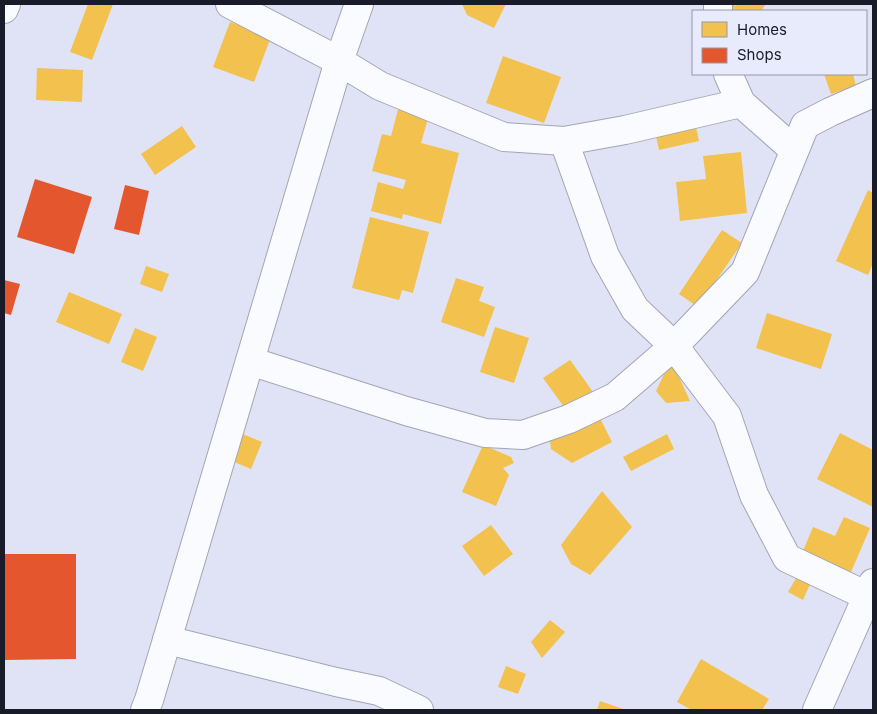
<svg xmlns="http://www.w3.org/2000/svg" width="877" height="714" viewBox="0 0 877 714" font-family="Inter,sans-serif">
  <rect width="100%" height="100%" fill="#e0e3f5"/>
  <!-- homes -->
  <g fill="#f2c14e">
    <path d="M 88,4 L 113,4 L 92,60 L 70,52 Z"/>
    <path d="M 462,4 L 506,4 L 494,28 L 467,15 Z"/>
    <path d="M 732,4 L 736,6 L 737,4 L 766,4 L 761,11 L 727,11 Z"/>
    <path d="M 230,22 L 271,37 L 254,82 L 213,67 Z"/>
    <path d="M 503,56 L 561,77 L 544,123 L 486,103 Z"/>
    <path d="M 37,68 L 83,70 L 82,102 L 36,100 Z"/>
    <path d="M 824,74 L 853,74 L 856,86 L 831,94 Z"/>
    <path d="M 399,106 L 429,115 L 421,143 L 459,153 L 441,224 L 403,214 L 402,219 L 371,211 L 378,182 L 403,189 L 406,180 L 372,171 L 382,134 L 391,136 Z"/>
    <path d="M 694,118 L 699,141 L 659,150 L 654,127 Z"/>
    <path d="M 182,126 L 196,147 L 155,175 L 141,154 Z"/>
    <path d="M 741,152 L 747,213 L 680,221 L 676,182 L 706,179 L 703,156 Z"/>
    <path d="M 868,190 L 873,193 L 873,263 L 868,275 L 836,261 Z"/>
    <path d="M 370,217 L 429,232 L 413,293 L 402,290 L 399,300 L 352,288 Z"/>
    <path d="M 722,230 L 742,243 L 698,307 L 679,294 Z"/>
    <path d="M 146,266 L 169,274 L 162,292 L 140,284 Z"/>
    <path d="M 456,278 L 484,287 L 479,301 L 495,307 L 484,337 L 441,322 Z"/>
    <path d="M 69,292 L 122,314 L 109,344 L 56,322 Z"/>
    <path d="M 767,313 L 832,334 L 821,369 L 756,348 Z"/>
    <path d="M 495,327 L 529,338 L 514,383 L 480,372 Z"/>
    <path d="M 135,328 L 157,337 L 143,371 L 121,362 Z"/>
    <path d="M 570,360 L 593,392 L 567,411 L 543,378 Z"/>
    <path d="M 671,360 L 690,401 L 666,403 L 656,391 Z"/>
    <path d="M 595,408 L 612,442 L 572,463 L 551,449 L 549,431 Z"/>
    <path d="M 238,432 L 262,442 L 251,469 L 227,459 Z"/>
    <path d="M 840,433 L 873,450 L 873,507 L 817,479 Z"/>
    <path d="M 667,434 L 674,449 L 631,471 L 623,457 Z"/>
    <path d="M 483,445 L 511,457 L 514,463 L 503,468 L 509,475 L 496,506 L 462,492 Z"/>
    <path d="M 602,491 L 632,527 L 590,575 L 571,564 L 561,545 Z"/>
    <path d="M 844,517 L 870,528 L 848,579 L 800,558 L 813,527 L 835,536 Z"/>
    <path d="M 491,525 L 513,554 L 484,576 L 462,546 Z"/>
    <path d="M 798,575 L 811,582 L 803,600 L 788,592 Z"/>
    <path d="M 550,620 L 565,632 L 542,658 L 531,642 Z"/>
    <path d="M 701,659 L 769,699 L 762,710 L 692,710 L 677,702 Z"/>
    <path d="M 506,666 L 526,674 L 518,694 L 498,687 Z"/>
    <path d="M 600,701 L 626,710 L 597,710 Z"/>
  </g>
  <!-- shops -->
  <g fill="#e4572e">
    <path d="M 35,179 L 92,197 L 74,254 L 17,237 Z"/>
    <path d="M 125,185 L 149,191 L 139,235 L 114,229 Z"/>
    <path d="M 4,280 L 20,284 L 11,315 L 4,313 Z"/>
    <path d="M 4,554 L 76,554 L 76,659 L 4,660 Z"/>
  </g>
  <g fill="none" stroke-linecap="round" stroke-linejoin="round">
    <!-- minor casing -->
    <g stroke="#a2a5b4" stroke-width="30">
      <g id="minor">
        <path d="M 230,4 L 339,61 L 380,86 L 504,137 L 564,141 L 625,130 L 741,103"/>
        <path d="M 718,4 L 718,11"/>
        <path d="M 4,9 L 6,4"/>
        <path d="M 728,74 L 741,103 L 794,150"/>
        <path d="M 564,141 L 605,256 L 635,309 L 674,346 L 727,416 L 754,495 L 787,558 L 867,596"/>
        <path d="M 250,361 L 406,411 L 485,433 L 523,435 L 569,419 L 615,397 L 674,346 L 745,272 L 805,125 L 830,112 L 873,93"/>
        <path d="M 167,640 L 336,682 L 379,691 L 419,710"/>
        <path d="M 145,710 L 149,700 L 167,640 L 339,61 L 359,4"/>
        <path d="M 817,710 L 873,583"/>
      </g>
    </g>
    <!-- minor -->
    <use href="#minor" stroke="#fafbfe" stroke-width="28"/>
  </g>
  <!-- border -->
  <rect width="877" height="714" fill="none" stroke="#191b29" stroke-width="10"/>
  <!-- legend -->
  <rect x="692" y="10" width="175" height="65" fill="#e8ebfc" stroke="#9598a8"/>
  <rect x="702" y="22" width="25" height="15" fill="#f2c14e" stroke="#9598a8"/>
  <text x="737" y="35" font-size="15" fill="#191b29">Homes</text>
  <rect x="702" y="48" width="25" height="15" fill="#e4572e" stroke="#9598a8"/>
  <text x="737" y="60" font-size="15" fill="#191b29">Shops</text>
</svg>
